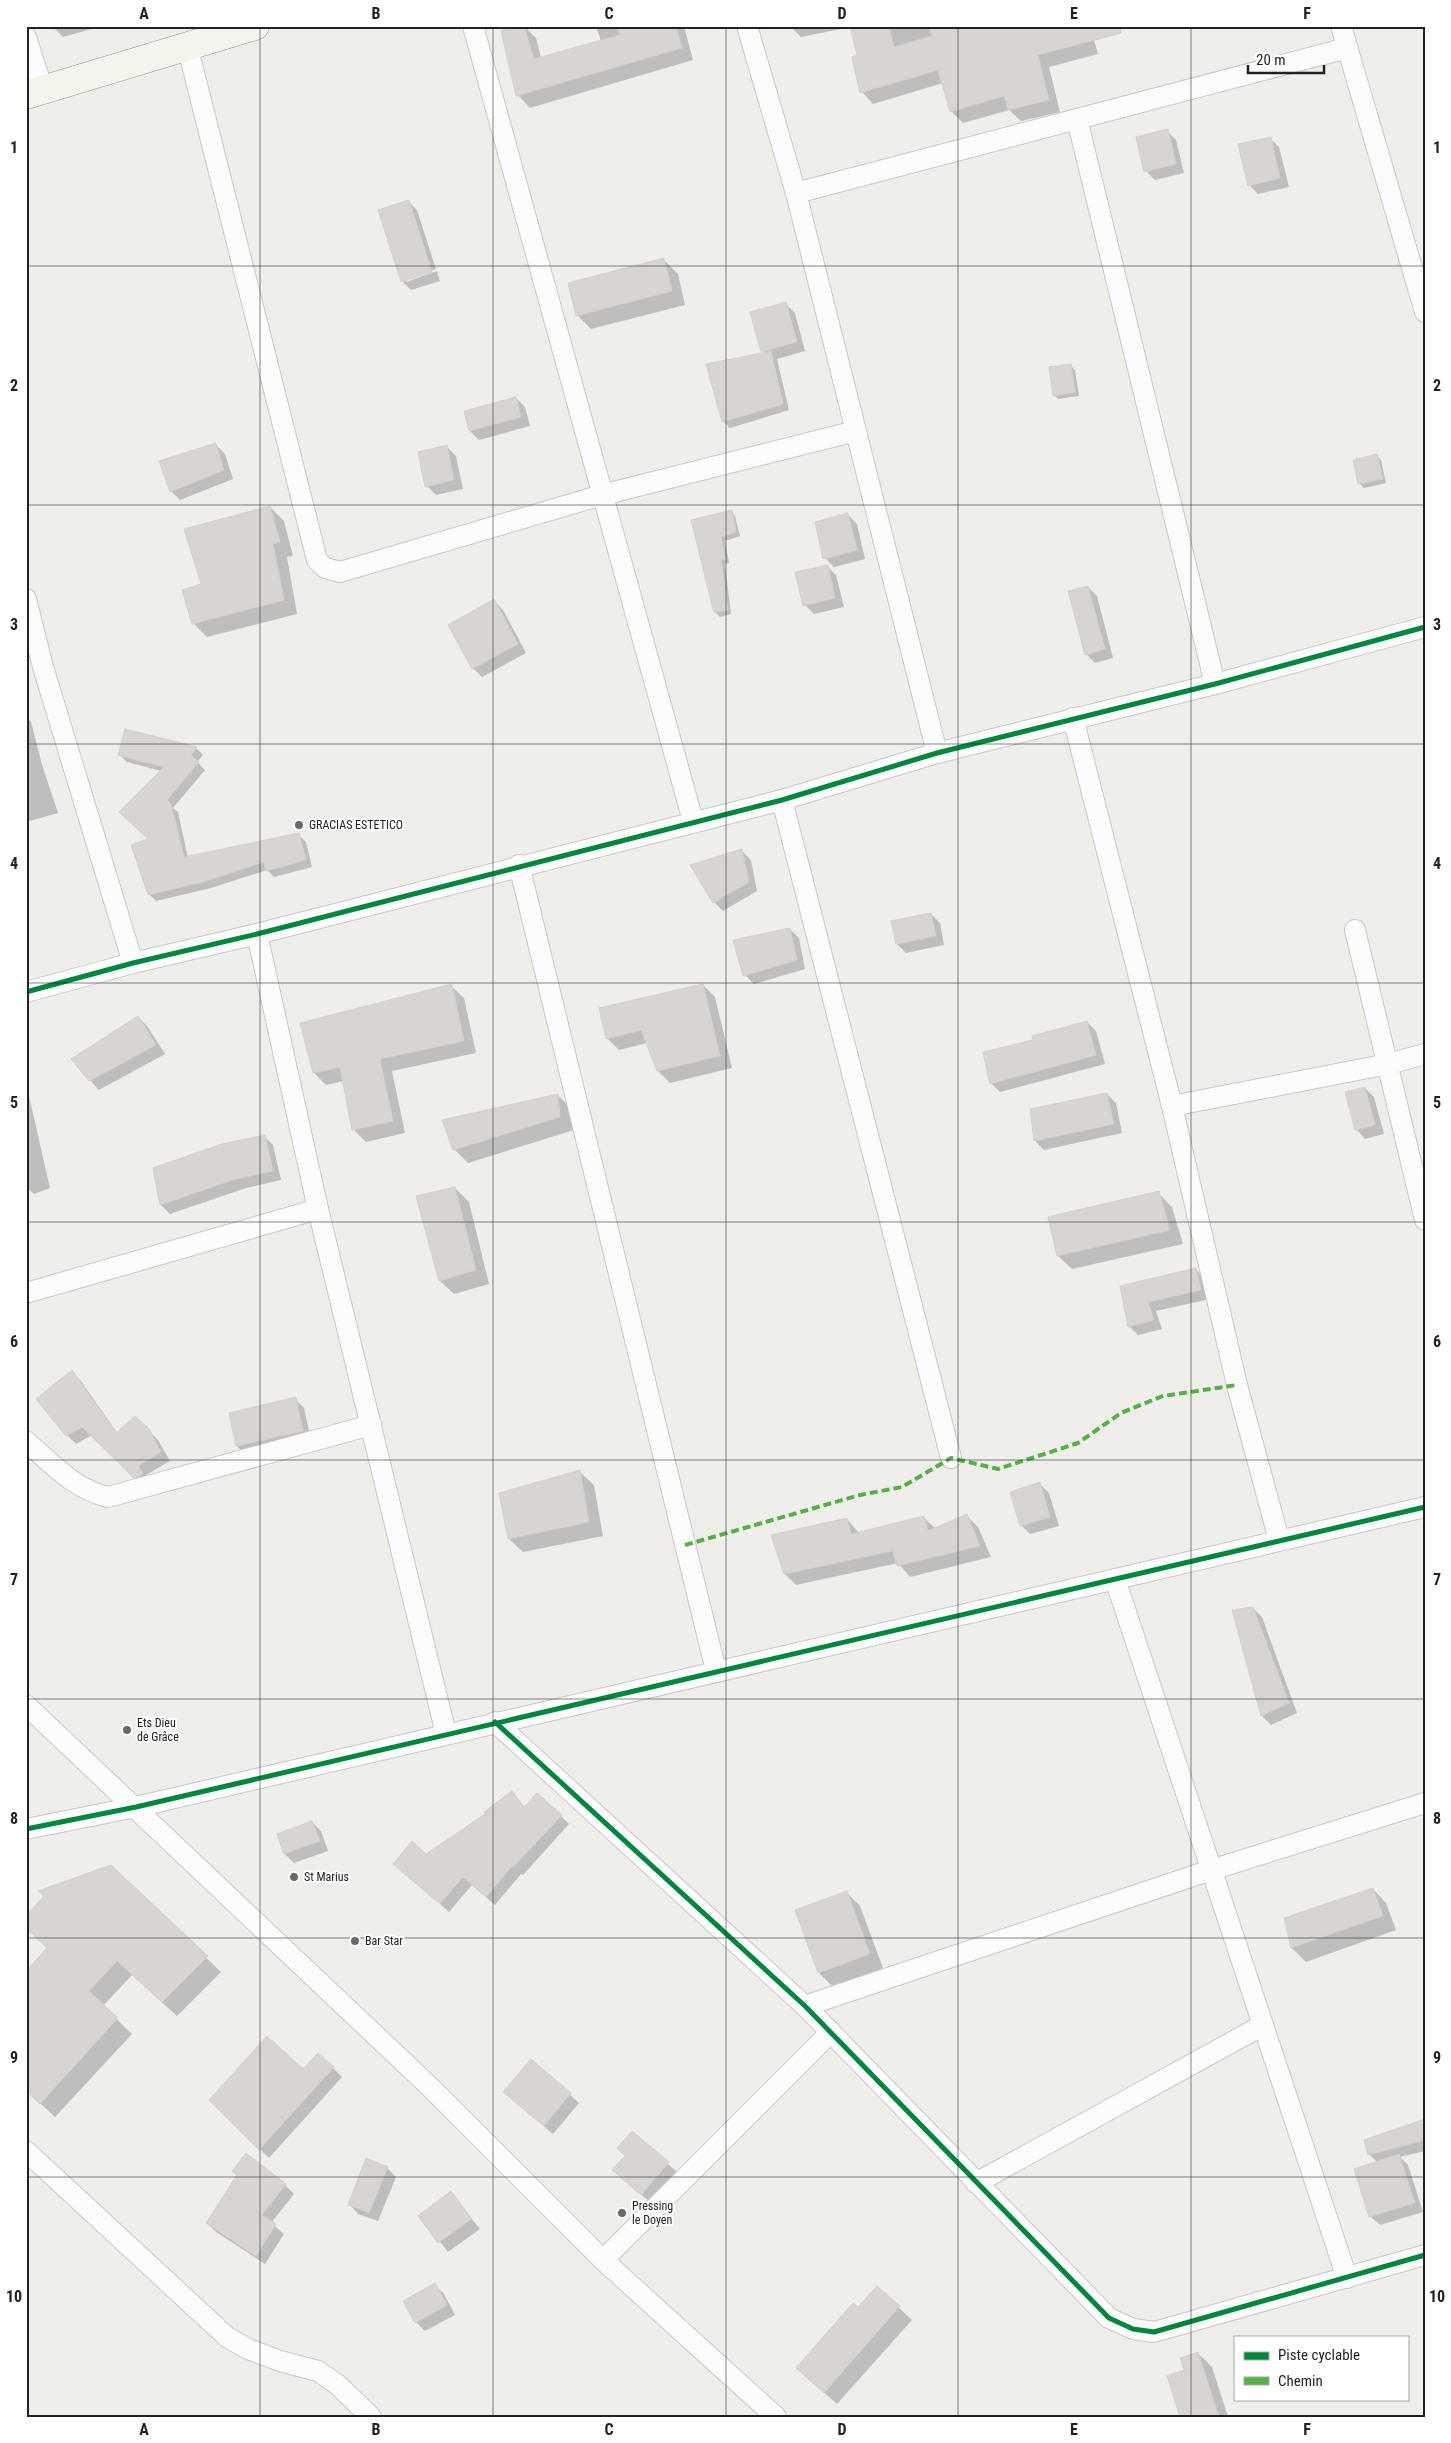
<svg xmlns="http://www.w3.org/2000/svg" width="1451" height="2443" viewBox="0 0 1451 2443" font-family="'Roboto Condensed',sans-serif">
  <rect width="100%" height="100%" fill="#f0eeeb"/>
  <!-- shadow -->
  <g fill="#0003">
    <path d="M 52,26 L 102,26 L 63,37 Z"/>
    <path d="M 521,26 L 524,26 L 536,38 L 541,58 L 601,41 L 596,26 L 684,26 L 693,60 L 530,108 L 518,95 Z"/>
    <path d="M 790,26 L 1090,26 L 1098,54 L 1049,67 L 1060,112 L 1021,121 L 1009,110 L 963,123 L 952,112 L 943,83 L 873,104 L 862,92 L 858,56 L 851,27 L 801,37 Z"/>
    <path d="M 1167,131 L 1176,140 L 1184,173 L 1155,180 L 1146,171 Z"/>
    <path d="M 1270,138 L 1279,147 L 1289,187 L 1258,194 L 1249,185 Z"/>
    <path d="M 408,201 L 417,210 L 436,269 L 406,279 L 406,282 L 437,271 L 440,281 L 411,290 L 402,281 Z"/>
    <path d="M 664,260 L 678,274 L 685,305 L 591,329 L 577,315 Z"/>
    <path d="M 786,304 L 795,313 L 805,351 L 777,359 L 789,410 L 730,428 L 723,421 L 764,353 L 762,351 Z"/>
    <path d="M 1070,365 L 1075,370 L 1079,396 L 1058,399 L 1054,395 Z"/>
    <path d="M 516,398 L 525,407 L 530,426 L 479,440 L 470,431 Z"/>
    <path d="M 216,445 L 225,454 L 233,479 L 180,500 L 171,491 Z"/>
    <path d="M 447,447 L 456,456 L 463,489 L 436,495 L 427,486 Z"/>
    <path d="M 1377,456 L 1381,460 L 1386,483 L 1364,488 L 1360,484 L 1354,461 Z"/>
    <path d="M 270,507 L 284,521 L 293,556 L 287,557 L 297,614 L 207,637 L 193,623 L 202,585 Z"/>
    <path d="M 731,511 L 735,516 L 740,536 L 725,541 L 729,563 L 725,564 L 731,614 L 720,617 L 715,612 L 692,520 Z"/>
    <path d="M 848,515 L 857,524 L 865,559 L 834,567 L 825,558 Z"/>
    <path d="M 827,566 L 836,575 L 844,607 L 814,614 L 805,605 Z"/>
    <path d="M 1088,587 L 1097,596 L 1113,658 L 1095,663 L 1086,654 Z"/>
    <path d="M 494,601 L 503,610 L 526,653 L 482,677 L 473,668 Z"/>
    <path d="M 26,717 L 31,722 L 43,768 L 58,813 L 26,822 Z"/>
    <path d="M 126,730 L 197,749 L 203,755 L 197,762 L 205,770 L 173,808 L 178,812 L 188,858 L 299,835 L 306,842 L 312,867 L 274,877 L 267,870 L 211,888 L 156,901 L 149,894 L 150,840 L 161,771 L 127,762 L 120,755 Z"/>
    <path d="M 742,851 L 751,860 L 757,891 L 723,911 L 714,902 Z"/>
    <path d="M 931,914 L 940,923 L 944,945 L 906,953 L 897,944 Z"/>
    <path d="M 790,929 L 799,938 L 805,969 L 754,984 L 745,975 Z"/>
    <path d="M 703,985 L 715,997 L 732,1068 L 670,1083 L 658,1071 L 647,1043 L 619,1050 L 607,1038 Z"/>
    <path d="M 451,986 L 464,998 L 476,1053 L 392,1071 L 405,1133 L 366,1142 L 353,1129 L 344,1081 L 326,1085 L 314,1073 Z"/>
    <path d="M 138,1017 L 147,1026 L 165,1054 L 99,1090 L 90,1080 Z"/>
    <path d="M 1087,1022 L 1096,1031 L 1105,1064 L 1000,1092 L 991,1083 L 1035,1040 Z"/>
    <path d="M 26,1083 L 50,1188 L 34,1194 L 26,1187 Z"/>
    <path d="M 1365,1088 L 1374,1097 L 1384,1134 L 1365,1139 L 1356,1129 Z"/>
    <path d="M 1107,1094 L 1116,1103 L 1122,1133 L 1044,1150 L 1035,1141 Z"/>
    <path d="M 558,1095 L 571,1109 L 574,1130 L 468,1163 L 454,1149 Z"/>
    <path d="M 264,1136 L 273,1145 L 281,1180 L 246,1188 L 170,1214 L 161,1205 L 154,1169 Z"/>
    <path d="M 455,1188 L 469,1202 L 489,1284 L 454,1294 L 440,1281 Z"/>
    <path d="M 1158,1193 L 1172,1207 L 1183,1244 L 1072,1269 L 1058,1256 Z"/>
    <path d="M 1196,1269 L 1205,1279 L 1210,1299 L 1156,1311 L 1162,1329 L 1138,1335 L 1129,1326 L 1121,1287 Z"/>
    <path d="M 72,1372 L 81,1381 L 117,1433 L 148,1430 L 158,1440 L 170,1461 L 146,1475 L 151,1482 L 144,1486 L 92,1435 L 76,1444 L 67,1435 Z"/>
    <path d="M 295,1399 L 304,1408 L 311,1440 L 246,1455 L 237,1446 L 230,1413 Z"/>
    <path d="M 580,1472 L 594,1485 L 603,1536 L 523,1552 L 509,1539 Z"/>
    <path d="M 1040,1484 L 1049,1493 L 1059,1526 L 1030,1534 L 1021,1525 Z"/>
    <path d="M 967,1516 L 978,1527 L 991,1557 L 910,1577 L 898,1563 L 796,1585 L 785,1574 L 847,1519 L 859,1533 L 923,1517 L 935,1528 Z"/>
    <path d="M 1253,1608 L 1262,1617 L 1297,1713 L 1271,1725 L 1262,1716 L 1233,1611 Z"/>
    <path d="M 511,1793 L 525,1808 L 561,1816 L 569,1824 L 523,1875 L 521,1874 L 495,1905 L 472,1885 L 449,1912 L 395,1864 L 426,1855 L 487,1814 Z"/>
    <path d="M 312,1822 L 321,1831 L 328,1851 L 294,1863 L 285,1854 L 278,1835 Z"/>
    <path d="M 110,1866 L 221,1972 L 177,2016 L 132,1975 L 103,2006 L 132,2034 L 55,2117 L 26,2090 L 48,1948 Z"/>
    <path d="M 1373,1889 L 1386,1903 L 1396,1930 L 1306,1962 L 1292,1948 L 1285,1918 Z"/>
    <path d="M 847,1893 L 860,1906 L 883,1968 L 833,1987 L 819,1973 L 797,1911 Z"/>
    <path d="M 531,2060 L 579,2103 L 553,2134 L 514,2101 Z"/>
    <path d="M 333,2068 L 342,2077 L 269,2158 L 210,2100 L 303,2071 Z"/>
    <path d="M 1425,2120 L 1425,2151 L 1400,2157 L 1408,2165 L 1423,2212 L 1380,2225 L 1370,2216 L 1378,2163 L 1369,2154 Z"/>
    <path d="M 632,2133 L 677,2172 L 651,2203 L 623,2179 Z"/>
    <path d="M 387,2168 L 396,2177 L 378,2221 L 358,2214 L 349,2204 Z"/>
    <path d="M 285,2185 L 294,2194 L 271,2223 L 284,2234 L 265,2264 L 216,2232 L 207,2223 Z"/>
    <path d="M 451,2193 L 480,2229 L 448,2252 L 420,2216 Z"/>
    <path d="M 435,2285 L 444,2294 L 455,2315 L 425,2331 L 416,2322 Z"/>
    <path d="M 877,2288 L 912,2320 L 837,2404 L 810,2380 L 858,2309 Z"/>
    <path d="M 1198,2353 L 1212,2367 L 1228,2417 L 1181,2417 L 1185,2371 Z"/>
  </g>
  <!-- building -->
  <g fill="#d7d4d2" stroke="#d3d0cc">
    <path d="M 517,26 L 524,26 L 534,59 L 620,35 L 617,26 L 676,26 L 682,48 L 516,96 L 501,31 Z"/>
    <path d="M 850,26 L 889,26 L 894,47 L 932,36 L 929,26 L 1120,26 L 1121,33 L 1038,55 L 1049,100 L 1008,110 L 1004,96 L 950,112 L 938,70 L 860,93 L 852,57 L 857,55 Z"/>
    <path d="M 1168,129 L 1176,164 L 1144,172 L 1136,137 Z"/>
    <path d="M 1271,137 L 1280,178 L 1248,186 L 1238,144 Z"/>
    <path d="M 409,200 L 432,272 L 401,282 L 378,210 Z"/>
    <path d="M 664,258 L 672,291 L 576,316 L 568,283 Z"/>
    <path d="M 786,302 L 797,342 L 761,352 L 750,312 Z"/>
    <path d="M 771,351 L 783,404 L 722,422 L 706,364 Z"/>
    <path d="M 1071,364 L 1075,392 L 1053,396 L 1049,367 Z"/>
    <path d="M 516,397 L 521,417 L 469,431 L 464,411 Z"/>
    <path d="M 216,443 L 224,470 L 170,492 L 159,461 Z"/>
    <path d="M 447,445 L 454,480 L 425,487 L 418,452 Z"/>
    <path d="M 1377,454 L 1383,479 L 1358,484 L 1353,460 Z"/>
    <path d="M 270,506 L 280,542 L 273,544 L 284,600 L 192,624 L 182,590 L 201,584 L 184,529 Z"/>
    <path d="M 732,510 L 736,532 L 721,537 L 726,559 L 721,560 L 728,610 L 714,613 L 691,520 Z"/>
    <path d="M 848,513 L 857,550 L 823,559 L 815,522 Z"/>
    <path d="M 828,565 L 835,598 L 803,606 L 795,572 Z"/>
    <path d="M 1088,586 L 1105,649 L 1085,655 L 1068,591 Z"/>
    <path d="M 494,599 L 518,644 L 472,669 L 448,625 Z"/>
    <path d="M 125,729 L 197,747 L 191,755 L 199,762 L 167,800 L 171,804 L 184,857 L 299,833 L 306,860 L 266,871 L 264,862 L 203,882 L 148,895 L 131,845 L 148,839 L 119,812 L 164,767 L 118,755 Z"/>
    <path d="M 742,849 L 749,882 L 713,903 L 690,865 Z"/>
    <path d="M 931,913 L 936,936 L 896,944 L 891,921 Z"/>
    <path d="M 790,928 L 797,960 L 743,976 L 733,940 Z"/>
    <path d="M 452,984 L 464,1041 L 380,1059 L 393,1121 L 352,1130 L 340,1067 L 313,1073 L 300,1023 Z"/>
    <path d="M 703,984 L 720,1056 L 657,1071 L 641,1030 L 606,1039 L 599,1008 Z"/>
    <path d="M 138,1016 L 156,1045 L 89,1081 L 71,1059 Z"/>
    <path d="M 1087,1021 L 1096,1055 L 990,1084 L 983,1052 L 1033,1040 L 1032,1036 Z"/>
    <path d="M 1365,1087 L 1375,1125 L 1355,1130 L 1345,1092 Z"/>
    <path d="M 1107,1093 L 1114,1124 L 1034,1141 L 1030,1109 Z"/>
    <path d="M 558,1094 L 560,1117 L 453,1150 L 442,1120 Z"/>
    <path d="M 265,1135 L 273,1171 L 236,1179 L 160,1205 L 153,1168 L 222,1144 Z"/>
    <path d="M 455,1187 L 476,1270 L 439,1281 L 416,1196 Z"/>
    <path d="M 1159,1191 L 1170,1230 L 1057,1256 L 1048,1217 Z"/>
    <path d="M 1196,1268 L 1201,1290 L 1148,1302 L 1154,1320 L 1128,1327 L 1120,1286 Z"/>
    <path d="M 72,1370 L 116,1433 L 135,1416 L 149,1429 L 161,1452 L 138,1466 L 143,1473 L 140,1476 L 134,1478 L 82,1427 L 66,1436 L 36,1399 Z"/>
    <path d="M 296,1397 L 303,1431 L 236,1446 L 229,1413 Z"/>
    <path d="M 580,1470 L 589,1522 L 508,1539 L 499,1493 Z"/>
    <path d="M 1040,1482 L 1050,1517 L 1020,1526 L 1010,1492 Z"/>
    <path d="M 967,1514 L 980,1546 L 897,1566 L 893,1551 L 784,1574 L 771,1535 L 847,1518 L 851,1534 L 924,1516 L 928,1531 Z"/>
    <path d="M 1253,1607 L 1289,1703 L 1261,1716 L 1232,1610 Z"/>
    <path d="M 512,1791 L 524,1807 L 537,1793 L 562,1815 L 513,1867 L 512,1866 L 486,1897 L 463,1877 L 440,1904 L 393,1864 L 412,1841 L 426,1854 L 485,1814 L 484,1812 Z"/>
    <path d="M 312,1821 L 320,1841 L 284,1854 L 277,1834 Z"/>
    <path d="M 111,1865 L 208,1956 L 162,2002 L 117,1961 L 89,1991 L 118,2018 L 40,2104 L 26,2091 L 26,1971 L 47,1948 L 26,1928 L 26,1916 L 44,1896 L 38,1891 Z"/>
    <path d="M 1373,1888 L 1383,1916 L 1291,1948 L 1284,1918 Z"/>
    <path d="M 847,1891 L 870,1954 L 818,1973 L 795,1910 Z"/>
    <path d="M 267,2036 L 303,2069 L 318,2053 L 334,2067 L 259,2150 L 209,2100 Z"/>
    <path d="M 531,2059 L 571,2093 L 544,2126 L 503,2092 Z"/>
    <path d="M 1425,2119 L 1425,2140 L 1368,2155 L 1364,2140 Z"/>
    <path d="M 632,2131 L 669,2162 L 641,2195 L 612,2170 L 625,2156 L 617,2148 Z"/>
    <path d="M 246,2153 L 286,2184 L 262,2215 L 276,2224 L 256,2256 L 206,2223 L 237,2175 L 232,2171 Z"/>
    <path d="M 1399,2154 L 1415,2203 L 1369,2217 L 1354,2169 Z"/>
    <path d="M 366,2158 L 388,2167 L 369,2213 L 348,2205 Z"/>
    <path d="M 451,2191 L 472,2219 L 438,2243 L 418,2216 Z"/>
    <path d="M 435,2283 L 447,2305 L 415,2323 L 403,2301 Z"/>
    <path d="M 877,2286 L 900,2306 L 824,2393 L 796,2368 L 853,2303 L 858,2307 Z"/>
    <path d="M 1198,2352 L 1219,2417 L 1180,2417 L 1167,2376 L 1184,2370 L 1180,2358 Z"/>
  </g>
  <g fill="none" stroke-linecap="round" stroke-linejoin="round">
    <!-- street casing -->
    <g stroke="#c9c8c7" stroke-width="22">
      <g id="street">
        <path d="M 473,26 L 693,821"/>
        <path d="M 747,26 L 796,193 L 937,753"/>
        <path d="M 1341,26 L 1425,312"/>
        <path d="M 26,37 L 43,90"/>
        <path d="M 187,45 L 317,560 L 325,568 L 340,572 L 602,495 L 856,431"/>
        <path d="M 1077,119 L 1215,684"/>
        <path d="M 796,193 L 1347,48"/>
        <path d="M 26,599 L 43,667 L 133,963"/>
        <path d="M 1073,718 L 1172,1106 L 1237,1385 L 1279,1540"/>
        <path d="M 782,800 L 951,1458"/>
        <path d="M 519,865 L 716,1671"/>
        <path d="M 1355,930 L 1425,1220"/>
        <path d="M 257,934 L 318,1209 L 446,1734"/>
        <path d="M 26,992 L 133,963 L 257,934 L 782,800 L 937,753 L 1215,684 L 1425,627"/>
        <path d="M 1172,1106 L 1388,1064 L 1425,1054"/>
        <path d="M 26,1293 L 318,1209"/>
        <path d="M 26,1441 C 52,1464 74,1489 108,1497 L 371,1425"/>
        <path d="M 1115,1579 L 1347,2278"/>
        <path d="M 26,1705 L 429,2086 L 603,2260 L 776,2417"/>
        <path d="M 495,1722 L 805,2006 L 1109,2318 L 1133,2329 L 1154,2332 L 1425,2255"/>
        <path d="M 26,1829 L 136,1807 L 1425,1507"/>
        <path d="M 805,2006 L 1211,1870 L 1425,1803"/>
        <path d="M 26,2151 L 227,2337 L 248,2349 L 280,2361 L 318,2371 L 338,2385 L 371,2417"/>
        <path d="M 976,2183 L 1263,2025"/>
        <path d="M 603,2260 L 831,2032"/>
      </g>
    </g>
    <!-- secondary casing -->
    <g stroke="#999a82" stroke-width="29">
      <path id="secondary" d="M 26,95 L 255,26"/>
    </g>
    <!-- street -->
    <use href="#street" stroke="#fdfcfc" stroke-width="20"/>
    <!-- secondary -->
    <use href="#secondary" stroke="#f4f4ed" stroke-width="28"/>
    <!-- quiet -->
    <path stroke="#55b145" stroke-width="4" stroke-dasharray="8 4" stroke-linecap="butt" d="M 685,1545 L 860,1495 L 902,1487 L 951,1458 L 998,1469 L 1078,1443 L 1121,1413 L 1163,1396 L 1237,1385"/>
    <!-- cycleway casing -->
    <g stroke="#fff" stroke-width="8">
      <g id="cycleway">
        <path d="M 26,992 L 133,963 L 257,934 L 782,800 L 937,753 L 1215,684 L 1425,627"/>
        <path d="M 495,1722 L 805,2006 L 1109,2318 L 1133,2329 L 1154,2332 L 1425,2255"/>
        <path d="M 26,1829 L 136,1807 L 1425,1507"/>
      </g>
    </g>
    <!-- cycleway -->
    <use href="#cycleway" stroke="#00873e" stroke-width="5"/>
  </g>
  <!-- grid -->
  <path fill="none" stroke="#222" stroke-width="1" stroke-opacity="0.55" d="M 260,26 L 260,2417M 493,26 L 493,2417M 726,26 L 726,2417M 958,26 L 958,2417M 1191,26 L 1191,2417M 26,266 L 1425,266M 26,505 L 1425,505M 26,744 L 1425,744M 26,983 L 1425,983M 26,1222 L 1425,1222M 26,1460 L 1425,1460M 26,1699 L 1425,1699M 26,1938 L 1425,1938M 26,2177 L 1425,2177"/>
  <!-- markers -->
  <g fill="#6a6968" stroke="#fff" stroke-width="2">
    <circle cx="299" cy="825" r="5"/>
    <circle cx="127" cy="1730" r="5"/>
    <circle cx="294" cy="1877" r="5"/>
    <circle cx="355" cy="1941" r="5"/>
    <circle cx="622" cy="2213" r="5"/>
  </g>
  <g text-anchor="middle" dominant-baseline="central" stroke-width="4" stroke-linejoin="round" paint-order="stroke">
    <!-- poi labels -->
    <g font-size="12" fill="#222" stroke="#fff" text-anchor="start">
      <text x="309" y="825">GRACIAS ESTETICO</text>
      <text x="137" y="1723">Ets Dieu<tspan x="137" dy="14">de Grâce</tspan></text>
      <text x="304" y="1877">St Marius</text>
      <text x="365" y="1941">Bar Star</text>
      <text x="632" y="2206">Pressing<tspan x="632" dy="14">le Doyen</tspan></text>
    </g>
  </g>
  <!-- border -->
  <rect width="1451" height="2443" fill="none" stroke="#ffffff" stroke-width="55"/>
  <!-- legend -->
  <rect x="1234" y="2336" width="175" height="65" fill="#ffffff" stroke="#a7a7a7"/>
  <rect x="1244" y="2352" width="25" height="8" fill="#00873e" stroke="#a7a7a7"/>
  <text x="1278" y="2360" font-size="15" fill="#222222">Piste cyclable</text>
  <rect x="1244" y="2377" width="25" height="8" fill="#55b145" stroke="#a7a7a7"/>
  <text x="1278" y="2386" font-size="15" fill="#222222">Chemin</text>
  <!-- scale -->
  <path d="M1248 65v8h76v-8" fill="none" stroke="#222222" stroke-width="2.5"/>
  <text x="1256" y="65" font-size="15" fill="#222222" stroke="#ffffff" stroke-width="4" paint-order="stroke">20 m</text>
  <rect x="28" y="28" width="1396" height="2388" fill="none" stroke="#222" stroke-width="2"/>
  <g font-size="16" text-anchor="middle" font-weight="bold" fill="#222">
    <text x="144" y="19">A</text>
    <text x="376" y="19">B</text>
    <text x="609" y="19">C</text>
    <text x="842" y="19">D</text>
    <text x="1074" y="19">E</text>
    <text x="1307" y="19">F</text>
    <text x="14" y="153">1</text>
    <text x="1437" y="153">1</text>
    <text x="14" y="391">2</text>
    <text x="1437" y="391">2</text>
    <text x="14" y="630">3</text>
    <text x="1437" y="630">3</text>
    <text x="14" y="869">4</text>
    <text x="1437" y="869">4</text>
    <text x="14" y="1108">5</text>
    <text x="1437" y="1108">5</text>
    <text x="14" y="1347">6</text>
    <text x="1437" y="1347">6</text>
    <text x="14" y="1585">7</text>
    <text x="1437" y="1585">7</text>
    <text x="14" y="1824">8</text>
    <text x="1437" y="1824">8</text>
    <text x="14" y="2063">9</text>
    <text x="1437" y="2063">9</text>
    <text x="14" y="2302">10</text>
    <text x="1437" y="2302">10</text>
    <text x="144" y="2435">A</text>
    <text x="376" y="2435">B</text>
    <text x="609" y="2435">C</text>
    <text x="842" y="2435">D</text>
    <text x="1074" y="2435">E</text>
    <text x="1307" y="2435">F</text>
  </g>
</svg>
